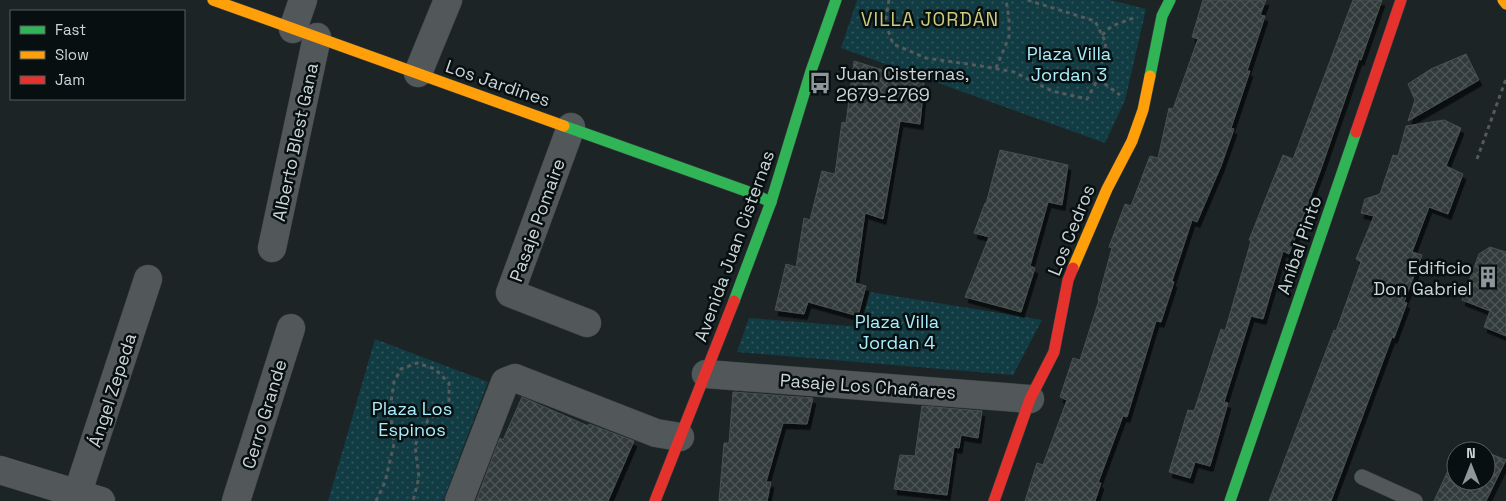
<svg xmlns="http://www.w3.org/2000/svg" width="1506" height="501" viewBox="0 0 1506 501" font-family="'Space Grotesk',sans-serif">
  <defs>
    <pattern id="park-dots" width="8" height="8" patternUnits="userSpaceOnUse" patternTransform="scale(1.25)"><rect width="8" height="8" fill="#123c43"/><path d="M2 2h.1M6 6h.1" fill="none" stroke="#33575d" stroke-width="1.8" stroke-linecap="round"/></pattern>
    <pattern id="building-cross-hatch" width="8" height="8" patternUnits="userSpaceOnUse" patternTransform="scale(1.25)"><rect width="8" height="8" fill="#333a3a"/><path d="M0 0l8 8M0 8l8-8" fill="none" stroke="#4f5656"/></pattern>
    <filter id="shadow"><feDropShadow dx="3" dy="5.5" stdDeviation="0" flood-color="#0009"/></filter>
  </defs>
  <rect width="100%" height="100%" fill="#1c2426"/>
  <!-- park -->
  <g fill="url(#park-dots)">
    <path d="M 857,0 L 1110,0 L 1146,9 L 1125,100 L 1105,143 L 841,48 Z"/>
    <path d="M 870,292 L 1042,320 L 1013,375 L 737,352 L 749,318 L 861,327 Z"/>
    <path d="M 375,339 L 488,382 L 443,501 L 328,501 Z"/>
  </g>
  <!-- building -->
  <g fill="url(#building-cross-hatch)" stroke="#495050" filter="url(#shadow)">
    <path d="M 1203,0 L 1266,0 L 1260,15 L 1265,16 L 1247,71 L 1250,71 L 1231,128 L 1234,129 L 1221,166 L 1197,222 L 1192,220 L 1172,281 L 1174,282 L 1161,322 L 1156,321 L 1127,417 L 1123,416 L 1098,483 L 1101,483 L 1095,501 L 1025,501 L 1037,463 L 1043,465 L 1067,400 L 1060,397 L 1073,358 L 1080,360 L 1099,300 L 1098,299 L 1112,248 L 1109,247 L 1125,204 L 1131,206 L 1150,156 L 1158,158 L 1169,108 L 1173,109 L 1198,39 L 1192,37 Z"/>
    <path d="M 1353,0 L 1382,0 L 1361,60 L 1359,59 L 1321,169 L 1289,254 L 1283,251 L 1263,319 L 1251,316 L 1224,402 L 1228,403 L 1210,466 L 1195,462 L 1190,478 L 1169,472 L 1188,410 L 1194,411 L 1221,329 L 1225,331 L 1251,241 L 1249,240 L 1283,155 L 1293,159 Z"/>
    <path d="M 1466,54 L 1479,80 L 1408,121 L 1415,100 L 1408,84 L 1431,69 Z"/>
    <path d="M 854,61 L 924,83 L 920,124 L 900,121 L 883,219 L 865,213 L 855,283 L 866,286 L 858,316 L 808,302 L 804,314 L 775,310 L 786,264 L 796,267 L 804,218 L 810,220 L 822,171 L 835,174 L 842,122 L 846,123 Z"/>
    <path d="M 1444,120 L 1461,128 L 1446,166 L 1463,174 L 1448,214 L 1429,207 L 1412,252 L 1422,255 L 1404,302 L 1407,303 L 1394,338 L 1392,337 L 1331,501 L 1269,501 L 1334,330 L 1336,331 L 1361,262 L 1356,259 L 1374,216 L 1361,213 L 1365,199 L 1380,194 L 1393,155 L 1398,156 L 1406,126 Z"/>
    <path d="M 1000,150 L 1068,165 L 1062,205 L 1048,202 L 1030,266 L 1035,268 L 1021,312 L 965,297 L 989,237 L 974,233 L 985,203 L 986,204 Z"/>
    <path d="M 1490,247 L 1506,252 L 1506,336 L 1484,327 L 1490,311 L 1462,300 L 1479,254 Z"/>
    <path d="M 733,392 L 813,398 L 807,424 L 783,423 L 766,482 L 771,482 L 767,501 L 719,501 L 724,443 L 729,443 Z"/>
    <path d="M 522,397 L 588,426 L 589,424 L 634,441 L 608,501 L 476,501 L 500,438 L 503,440 Z"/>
    <path d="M 922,406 L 982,411 L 978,438 L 961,435 L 959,448 L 954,447 L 947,495 L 894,489 L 900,455 L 915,456 Z"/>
    <path d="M 1486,452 L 1506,460 L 1486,501 L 1434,501 L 1452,462 L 1456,464 L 1456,481 L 1486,481 Z"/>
  </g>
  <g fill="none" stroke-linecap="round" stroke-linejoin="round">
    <!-- lane casing -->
    <g stroke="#3a4142" stroke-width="16">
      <path id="lane" d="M 1362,477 L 1415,501"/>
    </g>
    <!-- street casing -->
    <g stroke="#3a4142" stroke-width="29">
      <g id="street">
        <path d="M 293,29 L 303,0"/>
        <path d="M 418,73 L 448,0"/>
        <path d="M 571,127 L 510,293 L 587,323"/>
        <path d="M 272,248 L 317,37"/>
        <path d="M 706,374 L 1030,399"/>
        <path d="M 0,470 L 101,501"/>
        <path d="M 75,501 L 148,279"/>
        <path d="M 236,501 L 291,328"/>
        <path d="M 459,501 L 505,382 L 515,378 L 656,433 L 680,437"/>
      </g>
    </g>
    <!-- fast casing -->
    <g stroke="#3a4142" stroke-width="12">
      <g id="fast">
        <path d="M 1150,76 L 1162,16 L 1170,0"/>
        <path d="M 564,126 L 746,191 L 771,202"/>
        <path d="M 734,301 L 771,202 L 811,71 L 836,0"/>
        <path d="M 1230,501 L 1356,132"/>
      </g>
    </g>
    <!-- slow casing -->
    <g stroke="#3a4142" stroke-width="12">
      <g id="slow">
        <path d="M 213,0 L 564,126"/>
        <path d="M 1503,0 L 1506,4"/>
        <path d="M 1073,268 L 1107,189 L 1132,141 L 1143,110 L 1150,76"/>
      </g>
    </g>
    <!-- jam casing -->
    <g stroke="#3a4142" stroke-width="12">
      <g id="jam">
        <path d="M 1356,132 L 1401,0"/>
        <path d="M 655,501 L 734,301"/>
        <path d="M 994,501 L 1030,399 L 1054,352 L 1068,280 L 1073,268"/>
      </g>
    </g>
    <!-- path -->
    <g stroke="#545a5c" stroke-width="3" stroke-dasharray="4 4" stroke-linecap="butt">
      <path d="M 889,0 L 885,22 L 893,44 L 926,58 L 981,66 L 1014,72 L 1052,91 L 1087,99 L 1098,79 L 1106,43 L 1095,21 L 1027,0"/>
      <path d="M 1102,35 L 1112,26 L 1136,17"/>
      <path d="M 996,68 L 1009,37 L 1009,18 L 1006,0"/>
      <path d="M 1098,79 L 1120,95"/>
      <path d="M 1477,159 L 1506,79"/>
      <path d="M 376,501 L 385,482 L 394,444 L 390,409 L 394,382 L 401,369 L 417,363 L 435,369 L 449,383 L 449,403 L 428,420 L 415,445 L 419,477 L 413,501"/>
    </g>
    <!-- lane -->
    <use href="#lane" stroke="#52585a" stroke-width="15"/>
    <!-- street -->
    <use href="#street" stroke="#52585a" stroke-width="28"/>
    <!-- fast -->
    <use href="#fast" stroke="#30b455" stroke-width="11"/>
    <!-- slow -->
    <use href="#slow" stroke="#ff9f0a" stroke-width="11"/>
    <!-- jam -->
    <use href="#jam" stroke="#e5322d" stroke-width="11"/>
  </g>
  <!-- icons -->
  <defs>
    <g id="bus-bare" transform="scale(1.725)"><path d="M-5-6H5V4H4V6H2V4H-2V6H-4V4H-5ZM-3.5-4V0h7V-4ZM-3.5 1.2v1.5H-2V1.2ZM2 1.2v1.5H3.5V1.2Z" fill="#8e9799" stroke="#080f10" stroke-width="2.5" paint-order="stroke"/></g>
    <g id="building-bare" transform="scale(1.725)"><path d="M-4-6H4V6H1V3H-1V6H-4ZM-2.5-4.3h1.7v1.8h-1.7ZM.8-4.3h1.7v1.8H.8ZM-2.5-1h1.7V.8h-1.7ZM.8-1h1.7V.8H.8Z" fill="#8e9799" stroke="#080f10" stroke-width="2.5" paint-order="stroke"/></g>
  </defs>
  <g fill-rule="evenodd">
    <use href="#bus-bare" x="820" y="83"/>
    <use href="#building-bare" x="1488" y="277"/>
  </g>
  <g text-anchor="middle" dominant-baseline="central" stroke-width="5" stroke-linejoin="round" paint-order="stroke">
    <!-- park labels -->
    <g font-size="18" fill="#a9eefc" stroke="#080f10">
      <text x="1069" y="53">Plaza Villa<tspan x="1069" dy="21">Jordan 3</tspan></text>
      <text x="897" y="321">Plaza Villa<tspan x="897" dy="21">Jordan 4</tspan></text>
      <text x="412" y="408">Plaza Los<tspan x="412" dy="21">Espinos</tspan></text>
    </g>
    <!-- poi labels -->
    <g font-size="18" fill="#cbd5d7" stroke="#080f10" text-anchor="start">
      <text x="836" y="73">Juan Cisternas,<tspan x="836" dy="21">2679-2769</tspan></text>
      <text x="1472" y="267" text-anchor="end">Edificio<tspan x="1472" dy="21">Don Gabriel</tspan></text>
    </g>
    <!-- street labels -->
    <g font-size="18" fill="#cbd5d7" stroke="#080f10">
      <text transform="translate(498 83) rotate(19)">Los Jardines</text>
      <text transform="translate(295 142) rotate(-78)">Alberto Blest Gana</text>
      <text transform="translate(537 220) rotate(-70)">Pasaje Pomaire</text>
      <text transform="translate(1071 230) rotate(-68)">Los Cedros</text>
      <text transform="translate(1299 245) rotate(-71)">Aníbal Pinto</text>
      <text transform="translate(734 246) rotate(-70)">Avenida Juan Cisternas</text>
      <text transform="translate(868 386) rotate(4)">Pasaje Los Chañares</text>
      <text transform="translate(112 390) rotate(-72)">Ángel Zepeda</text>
      <text transform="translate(264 414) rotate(-73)">Cerro Grande</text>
    </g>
    <!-- neighbourhood labels -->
    <g font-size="19" letter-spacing="1" fill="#ccca7b" stroke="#080f10">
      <text x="930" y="19">VILLA JORDÁN</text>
    </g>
  </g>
  <!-- legend -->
  <rect x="10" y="10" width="175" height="90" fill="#080f10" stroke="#565e60"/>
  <rect x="20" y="26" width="25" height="8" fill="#30b455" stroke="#565e60"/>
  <text x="55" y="35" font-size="15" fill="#cbd5d7">Fast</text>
  <rect x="20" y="51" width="25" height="8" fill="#ff9f0a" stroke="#565e60"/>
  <text x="55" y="60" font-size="15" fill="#cbd5d7">Slow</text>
  <rect x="20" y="76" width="25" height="8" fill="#e5322d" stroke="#565e60"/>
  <text x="55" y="85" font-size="15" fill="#cbd5d7">Jam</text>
  <!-- north arrow -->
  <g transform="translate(1471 466)"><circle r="24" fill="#080f10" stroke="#565e60"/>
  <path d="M0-4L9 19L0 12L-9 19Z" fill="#8e9799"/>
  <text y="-8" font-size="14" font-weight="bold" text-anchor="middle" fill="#cbd5d7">N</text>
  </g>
</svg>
